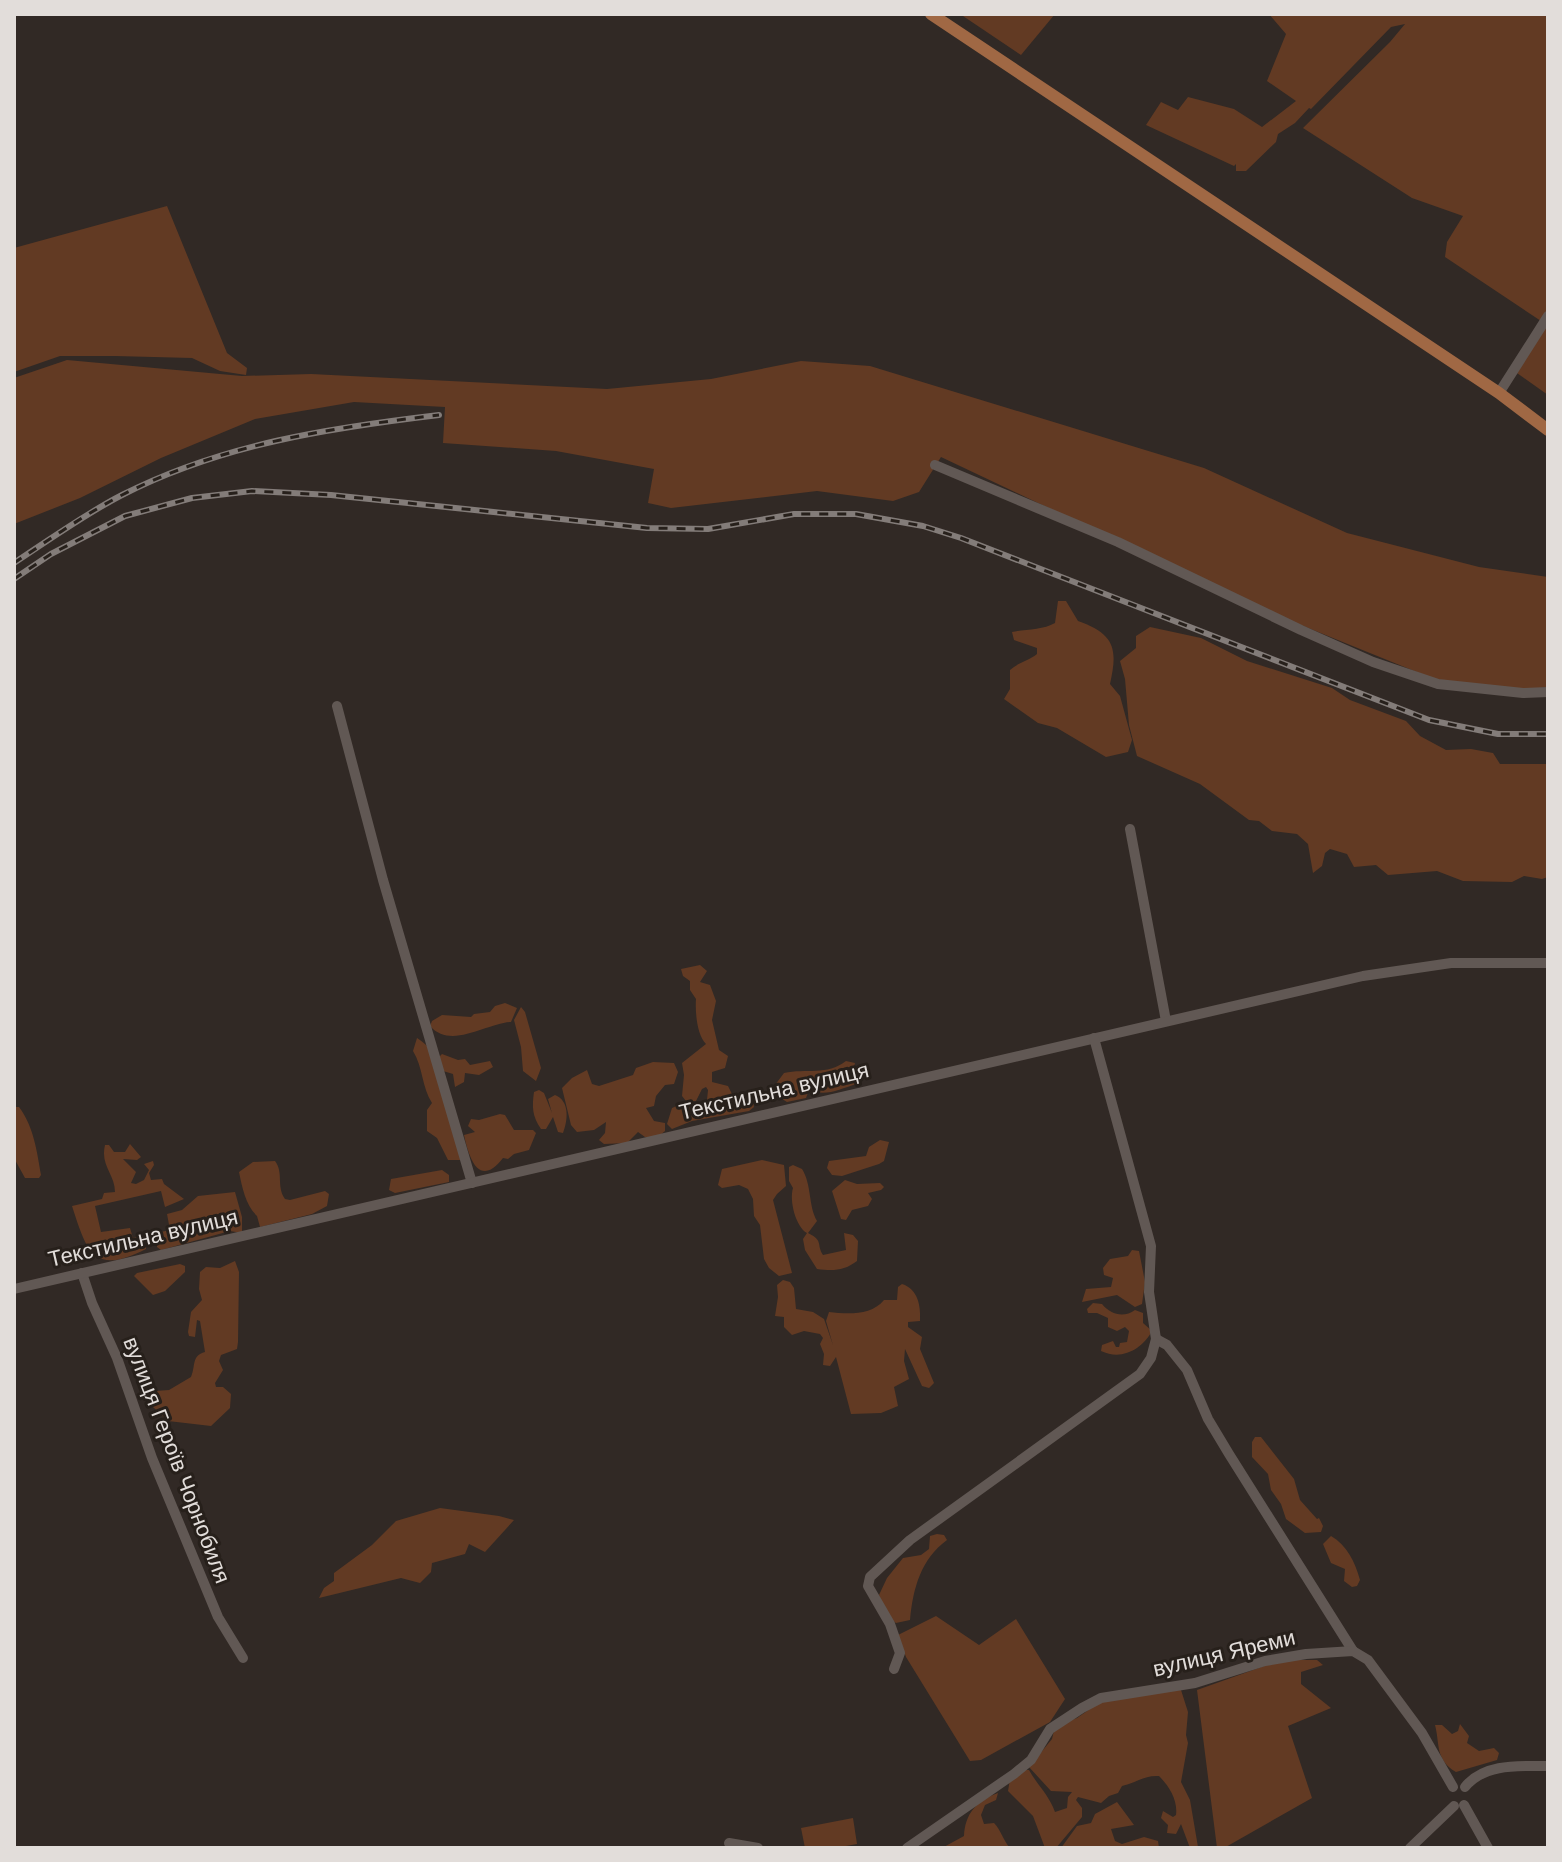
<svg xmlns="http://www.w3.org/2000/svg" width="1562" height="1862" viewBox="0 0 1562 1862" font-family="Helvetica,sans-serif">
  <rect width="100%" height="100%" fill="#312925"/>
  <!-- green -->
  <g fill="#623a23">
    <path d="M 960,14 L 1055,14 L 1021,55 Z"/>
    <path d="M 1269,14 L 1548,14 L 1548,309 L 1541,321 L 1445,257 L 1447,242 L 1463,216 L 1412,198 L 1303,128 L 1390,42 L 1405,24 L 1391,27 L 1311,109 L 1309,108 L 1295,123 L 1278,134 L 1276,142 L 1246,171 L 1236,171 L 1236,164 L 1234,166 L 1146,125 L 1161,102 L 1178,110 L 1188,97 L 1234,109 L 1262,127 L 1296,101 L 1267,81 L 1286,34 Z"/>
    <path d="M 167,206 L 227,353 L 247,368 L 246,375 L 220,371 L 192,358 L 115,356 L 60,356 L 14,372 L 14,248 Z"/>
    <path d="M 1548,323 L 1548,395 L 1517,373 Z"/>
    <path d="M 67,360 L 242,376 L 311,374 L 607,389 L 711,379 L 801,361 L 870,366 L 1204,468 L 1347,533 L 1479,567 L 1548,577 L 1548,687 L 1524,690 L 1434,679 L 1266,611 L 941,457 L 919,492 L 893,501 L 817,491 L 671,508 L 648,503 L 654,469 L 556,451 L 443,443 L 445,407 L 354,402 L 255,419 L 161,458 L 80,498 L 14,524 L 14,378 Z"/>
    <path d="M 1058,601 L 1066,601 L 1078,621 C 1115,634 1118,649 1110,684 L 1120,696 L 1132,740 L 1128,752 L 1106,757 L 1057,728 L 1038,723 L 1004,699 L 1010,689 L 1010,670 C 1019,662 1028,661 1037,654 L 1037,648 L 1014,640 L 1012,632 C 1027,629 1043,630 1055,623 Z"/>
    <path d="M 1150,627 L 1201,638 L 1247,661 L 1332,688 L 1350,700 L 1406,721 L 1420,736 L 1446,750 L 1471,749 L 1493,753 L 1500,764 L 1548,764 L 1548,877 L 1542,879 L 1524,876 L 1512,882 L 1463,881 L 1437,871 L 1388,875 L 1376,865 L 1354,867 L 1347,854 L 1330,849 L 1325,853 L 1322,866 L 1313,873 L 1308,844 L 1297,834 L 1272,831 L 1259,821 L 1249,820 L 1200,784 L 1137,756 L 1129,725 L 1125,679 L 1120,661 L 1136,648 L 1136,636 Z"/>
    <path d="M 700,965 L 707,971 L 700,982 L 710,985 L 716,1001 L 712,1020 L 719,1050 L 728,1056 L 725,1068 L 712,1072 L 712,1082 L 728,1086 L 735,1100 L 744,1098 L 753,1102 L 754,1107 L 749,1111 L 692,1121 L 672,1129 L 667,1124 L 672,1108 L 681,1104 L 703,1104 L 707,1100 L 708,1090 L 706,1087 L 702,1089 L 696,1101 L 686,1101 L 682,1096 L 684,1075 L 682,1063 L 706,1044 C 697,1035 695,1012 696,999 L 690,990 L 690,981 L 683,976 L 681,969 Z"/>
    <path d="M 505,1003 L 517,1008 L 511,1022 C 487,1023 451,1050 430,1026 L 432,1021 L 442,1015 L 471,1017 L 474,1014 L 490,1012 L 495,1006 Z"/>
    <path d="M 521,1007 L 525,1012 L 541,1068 L 536,1081 L 523,1071 L 521,1047 L 514,1020 Z"/>
    <path d="M 417,1038 C 435,1049 440,1066 438,1085 L 447,1097 L 462,1160 L 448,1160 L 437,1138 L 427,1131 L 427,1110 L 432,1103 C 422,1088 423,1067 413,1051 Z"/>
    <path d="M 442,1054 L 458,1060 L 465,1059 L 470,1065 L 490,1061 L 493,1067 L 479,1075 L 465,1073 L 464,1082 L 455,1087 L 453,1074 L 443,1071 L 439,1057 Z"/>
    <path d="M 846,1061 L 855,1063 L 852,1074 L 856,1084 C 840,1089 826,1097 809,1090 L 806,1098 L 787,1102 L 779,1097 L 775,1085 L 784,1073 C 806,1068 827,1076 846,1061 Z"/>
    <path d="M 653,1062 L 674,1063 L 678,1072 L 674,1084 L 665,1085 L 656,1096 L 654,1106 L 646,1108 L 654,1121 L 665,1123 L 665,1131 L 658,1137 L 645,1137 L 638,1132 L 627,1143 L 604,1144 L 599,1140 L 605,1133 L 606,1122 L 594,1130 L 577,1132 L 571,1125 L 562,1088 L 572,1078 L 587,1070 L 592,1084 L 599,1086 L 633,1075 L 636,1068 Z"/>
    <path d="M 539,1090 L 544,1093 L 552,1113 L 548,1099 L 555,1095 C 570,1101 568,1120 563,1133 L 558,1132 L 553,1117 L 546,1129 L 541,1129 C 532,1116 532,1107 534,1092 Z"/>
    <path d="M 14,1107 L 19,1107 C 34,1127 37,1152 41,1175 L 39,1178 L 25,1178 L 14,1158 Z"/>
    <path d="M 500,1114 L 505,1115 L 514,1130 L 533,1130 L 536,1133 L 529,1150 L 514,1154 L 508,1159 L 503,1158 C 479,1189 469,1158 464,1135 L 475,1132 L 468,1126 L 471,1119 L 479,1120 Z"/>
    <path d="M 880,1140 L 889,1142 L 884,1161 L 879,1164 L 842,1176 L 832,1175 L 827,1168 L 829,1161 L 866,1156 L 869,1147 Z"/>
    <path d="M 130,1144 L 141,1157 L 137,1160 L 123,1159 L 136,1172 L 131,1183 L 136,1184 L 144,1180 L 149,1170 L 144,1164 L 153,1161 L 154,1165 L 149,1173 L 151,1180 L 162,1179 L 164,1184 L 184,1199 L 165,1207 L 161,1191 L 95,1206 L 101,1232 L 130,1228 L 133,1238 L 146,1235 L 146,1249 C 93,1276 87,1252 72,1206 L 102,1199 L 104,1193 L 115,1192 C 115,1174 100,1166 105,1145 L 109,1145 L 114,1152 L 125,1152 Z"/>
    <path d="M 762,1160 L 784,1165 L 786,1186 L 777,1194 L 773,1200 L 792,1273 L 779,1276 L 769,1268 L 764,1259 L 760,1225 L 754,1216 L 753,1199 L 748,1189 L 739,1185 L 722,1188 L 718,1185 L 722,1169 Z"/>
    <path d="M 275,1161 C 284,1173 276,1186 285,1199 L 290,1200 L 325,1191 L 329,1194 L 327,1206 L 312,1214 L 260,1227 L 257,1216 C 246,1206 242,1187 239,1172 L 253,1162 Z"/>
    <path d="M 793,1165 L 802,1169 C 812,1185 808,1205 817,1221 L 808,1233 C 824,1241 816,1244 823,1255 L 846,1250 L 844,1233 L 853,1235 L 858,1241 L 857,1261 C 844,1271 833,1271 817,1269 L 805,1250 L 803,1239 L 807,1233 C 796,1227 789,1201 793,1188 L 789,1181 L 789,1167 Z"/>
    <path d="M 442,1170 L 449,1175 L 449,1182 L 395,1193 L 389,1190 L 391,1179 Z"/>
    <path d="M 845,1180 L 857,1184 L 880,1183 L 884,1187 L 881,1190 L 868,1193 L 872,1199 L 868,1206 L 852,1210 L 846,1220 L 841,1219 L 832,1191 Z"/>
    <path d="M 235,1192 L 242,1217 L 242,1233 L 230,1231 L 161,1250 L 157,1247 L 156,1233 L 170,1230 L 167,1214 L 182,1210 L 198,1196 Z"/>
    <path d="M 1132,1250 L 1139,1251 L 1145,1282 L 1142,1304 L 1135,1307 L 1117,1295 L 1082,1302 L 1086,1289 L 1111,1287 L 1113,1278 L 1104,1275 L 1103,1268 L 1110,1259 L 1128,1256 Z"/>
    <path d="M 235,1261 L 239,1272 L 238,1342 L 237,1349 L 221,1355 L 219,1361 L 223,1370 L 215,1383 L 216,1387 L 223,1387 L 231,1394 L 230,1408 L 211,1426 L 168,1421 L 153,1407 L 155,1391 L 169,1390 L 191,1377 C 196,1366 191,1356 205,1352 L 200,1321 L 197,1320 L 195,1337 L 189,1336 L 188,1332 L 191,1312 L 202,1300 L 199,1289 L 200,1272 L 206,1267 L 220,1268 Z"/>
    <path d="M 180,1264 L 185,1266 L 185,1272 L 165,1291 L 153,1295 L 134,1276 L 137,1273 Z"/>
    <path d="M 783,1280 L 790,1282 L 794,1288 L 796,1309 L 813,1312 L 824,1319 L 833,1345 L 826,1321 L 829,1312 C 847,1314 871,1316 884,1300 L 897,1300 L 898,1287 L 902,1284 C 918,1289 921,1306 920,1321 L 908,1322 L 908,1327 L 922,1337 L 920,1349 L 934,1383 L 929,1388 L 922,1386 L 905,1349 L 904,1361 L 909,1379 L 894,1387 L 898,1406 L 881,1413 L 851,1414 L 836,1357 L 830,1366 L 823,1365 L 824,1354 L 820,1344 L 823,1338 L 820,1334 L 804,1331 L 792,1335 L 784,1327 L 784,1317 L 775,1316 L 778,1297 L 777,1285 Z"/>
    <path d="M 1093,1303 L 1102,1304 C 1111,1315 1124,1318 1135,1310 L 1143,1313 L 1143,1323 L 1152,1331 C 1142,1349 1122,1361 1101,1351 L 1102,1345 L 1113,1341 L 1116,1347 L 1119,1347 L 1120,1343 L 1127,1342 L 1129,1331 L 1125,1327 L 1117,1331 L 1108,1327 L 1108,1318 L 1097,1313 L 1088,1313 L 1087,1309 Z"/>
    <path d="M 1255,1437 L 1261,1437 L 1294,1479 L 1300,1500 L 1317,1519 L 1319,1518 L 1323,1526 L 1321,1532 L 1305,1533 L 1286,1519 L 1281,1504 L 1271,1490 L 1268,1474 L 1252,1457 L 1252,1442 Z"/>
    <path d="M 440,1508 L 499,1516 L 514,1520 L 485,1552 L 469,1544 L 465,1554 L 432,1563 L 431,1572 L 420,1583 L 401,1578 L 319,1598 L 324,1588 L 334,1581 L 334,1573 L 372,1545 L 396,1521 Z"/>
    <path d="M 937,1534 L 944,1535 L 947,1540 C 921,1559 913,1588 910,1620 L 896,1623 L 887,1616 L 879,1595 L 887,1578 L 903,1558 L 921,1555 L 929,1549 L 930,1536 Z"/>
    <path d="M 1331,1536 C 1347,1545 1355,1562 1360,1580 L 1357,1586 L 1352,1587 L 1344,1581 L 1345,1569 L 1331,1563 L 1323,1544 Z"/>
    <path d="M 936,1616 L 979,1645 L 1016,1619 L 1065,1699 L 1050,1722 L 981,1760 L 970,1761 L 906,1657 L 898,1635 Z"/>
    <path d="M 1281,1660 L 1317,1660 L 1323,1665 L 1301,1672 L 1301,1684 L 1331,1708 L 1288,1726 L 1312,1798 L 1224,1848 L 1217,1848 L 1197,1690 Z"/>
    <path d="M 1181,1690 L 1188,1712 L 1186,1735 L 1188,1743 L 1181,1782 L 1190,1800 L 1198,1847 L 1190,1848 L 1181,1824 L 1176,1834 L 1167,1833 L 1168,1825 L 1161,1818 L 1163,1811 L 1173,1817 L 1176,1815 C 1178,1800 1169,1786 1159,1776 C 1144,1775 1136,1783 1122,1786 L 1118,1793 L 1109,1796 L 1101,1803 L 1078,1797 L 1076,1800 L 1082,1808 L 1082,1817 L 1056,1848 L 1045,1848 L 1033,1816 L 1008,1791 L 1010,1779 L 1020,1770 L 1029,1770 C 1038,1786 1049,1795 1055,1812 L 1067,1808 L 1068,1797 L 1072,1792 L 1051,1791 L 1029,1767 L 1052,1739 L 1055,1726 L 1077,1718 L 1110,1695 Z"/>
    <path d="M 1460,1724 L 1469,1736 L 1467,1743 L 1479,1751 L 1494,1748 L 1499,1753 L 1497,1760 L 1456,1772 C 1435,1760 1440,1744 1435,1725 L 1442,1725 L 1452,1734 L 1458,1731 Z"/>
    <path d="M 998,1793 L 996,1800 L 985,1805 L 981,1815 L 984,1824 L 994,1823 C 1001,1830 1003,1840 1010,1848 L 942,1848 L 964,1836 C 965,1814 976,1801 998,1793 Z"/>
    <path d="M 1117,1802 L 1134,1825 L 1111,1829 L 1115,1841 L 1122,1844 L 1144,1837 L 1158,1841 L 1159,1848 L 1061,1848 L 1077,1826 L 1091,1823 L 1095,1814 Z"/>
    <path d="M 853,1818 L 857,1844 L 835,1848 L 805,1848 L 801,1828 Z"/>
  </g>
  <g fill="none" stroke-linecap="round" stroke-linejoin="round">
    <!-- minor -->
    <g stroke="#615854" stroke-width="10">
      <path d="M 1499,393 L 1548,316"/>
      <path d="M 935,465 L 1118,542 L 1301,630 L 1373,662 L 1438,684 L 1523,693 L 1548,692"/>
      <path d="M 337,706 L 383,880 L 472,1183"/>
      <path d="M 1130,829 L 1166,1021"/>
      <path d="M 82,1273 L 92,1303 L 117,1358 L 152,1458 L 218,1617 L 243,1658"/>
      <path d="M 14,1289 L 1363,976 L 1451,963 L 1548,963"/>
      <path d="M 1156,1339 L 1167,1345 L 1187,1370 L 1208,1419 L 1229,1454 L 1353,1651"/>
      <path d="M 894,1669 L 900,1653 L 890,1624 L 868,1586 L 870,1577 L 910,1540 L 1140,1374 L 1151,1358 L 1156,1339 L 1149,1292 L 1151,1246 L 1094,1038"/>
      <path d="M 1465,1787 C 1484,1763 1520,1766 1548,1766"/>
      <path d="M 1464,1805 L 1488,1848"/>
      <path d="M 729,1843 L 758,1848"/>
      <path d="M 907,1848 L 1014,1774 L 1031,1760 L 1050,1729 L 1082,1708 L 1101,1698 L 1195,1683 L 1265,1661 L 1306,1654 L 1353,1651 L 1368,1660 L 1422,1733 L 1453,1787"/>
      <path d="M 1410,1848 L 1454,1806"/>
    </g>
    <!-- major -->
    <path stroke="#a06844" stroke-width="12" d="M 931,14 L 1499,393 L 1548,430"/>
    <!-- rail casing -->
    <g stroke="#837c79" stroke-width="6">
      <g id="rail">
        <path d="M 14,563 C 49,540 85,514 122,495 C 222,444 329,428 439,415"/>
        <path d="M 14,579 L 51,554 L 125,516 L 192,498 L 252,491 L 331,495 L 647,528 L 708,529 L 794,514 L 856,514 L 923,526 L 961,538 L 1429,720 L 1498,734 L 1548,734"/>
      </g>
    </g>
    <!-- rail -->
    <use href="#rail" stroke="#27201b" stroke-width="3" stroke-dasharray="9" stroke-linecap="butt"/>
  </g>
  <g text-anchor="middle" dominant-baseline="central" stroke-width="6" stroke-linejoin="round" paint-order="stroke">
    <!-- street labels -->
    <g font-size="22" fill="#e2ddda" stroke="#27201b">
      <text transform="translate(774 1091) rotate(-13)">Текстильна вулиця</text>
      <text transform="translate(143 1238) rotate(-13)">Текстильна вулиця</text>
      <text transform="translate(177 1460) rotate(69)">вулиця Героїв Чорнобиля</text>
      <text transform="translate(1224 1653) rotate(-13)">вулиця Яреми</text>
    </g>
  </g>
  <!-- border -->
  <rect width="1562" height="1862" fill="none" stroke="#e2ddda" stroke-width="32"/>
</svg>
